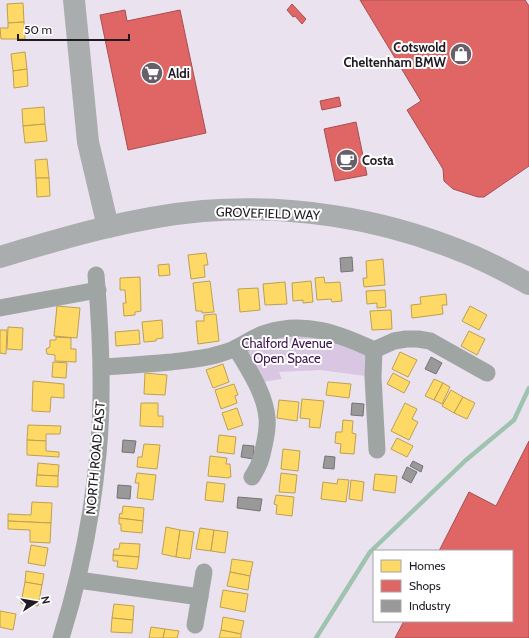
<svg xmlns="http://www.w3.org/2000/svg" width="529" height="638" viewBox="0 0 529 638" font-family="Cabin,sans-serif">
  <rect width="100%" height="100%" fill="#ebe2ef"/>
  <!-- green -->
  <path fill="#d9c6e3" d="M 285,329 L 374,350 L 373,377 L 320,370 L 279,372 L 282,379 L 255,383 L 236,348 Z"/>
  <!-- homes -->
  <g fill="#ffd966" stroke="#bca052">
    <path d="M 23,3 L 24,22 L 8,23 L 7,4 Z"/>
    <path d="M 24,22 L 25,39 L 1,39 L 0,28 L 8,28 L 8,23 Z"/>
    <path d="M 25,52 L 27,69 L 13,71 L 11,54 Z"/>
    <path d="M 27,69 L 28,86 L 14,88 L 13,71 Z"/>
    <path d="M 44,107 L 45,124 L 23,126 L 22,109 Z"/>
    <path d="M 45,124 L 47,141 L 25,143 L 23,126 Z"/>
    <path d="M 47,159 L 49,178 L 36,178 L 35,160 Z"/>
    <path d="M 36,178 L 49,178 L 50,196 L 37,197 Z"/>
    <path d="M 206,253 L 208,265 L 204,265 L 205,277 L 191,279 L 188,255 Z"/>
    <path d="M 383,259 L 385,285 L 364,287 L 363,278 L 367,278 L 366,261 Z"/>
    <path d="M 169,264 L 170,275 L 159,276 L 158,265 Z"/>
    <path d="M 140,277 L 141,311 L 135,312 L 135,315 L 124,316 L 123,303 L 126,303 L 125,290 L 120,290 L 120,278 Z"/>
    <path d="M 324,277 L 325,283 L 340,282 L 342,301 L 332,302 L 331,299 L 317,300 L 315,278 Z"/>
    <path d="M 210,281 L 214,312 L 202,313 L 202,311 L 196,311 L 193,283 Z"/>
    <path d="M 311,281 L 313,302 L 303,303 L 303,300 L 293,301 L 292,283 Z"/>
    <path d="M 285,282 L 287,304 L 265,305 L 263,284 Z"/>
    <path d="M 258,288 L 260,310 L 240,312 L 238,289 Z"/>
    <path d="M 385,290 L 386,307 L 377,308 L 377,303 L 367,304 L 366,291 Z"/>
    <path d="M 446,294 L 447,305 L 442,305 L 443,314 L 412,318 L 411,305 L 421,304 L 420,297 Z"/>
    <path d="M 57,306 L 80,308 L 77,338 L 54,336 Z"/>
    <path d="M 470,306 L 487,315 L 479,330 L 462,321 Z"/>
    <path d="M 391,310 L 392,329 L 372,330 L 370,311 Z"/>
    <path d="M 216,314 L 219,341 L 198,344 L 196,321 L 204,321 L 204,315 Z"/>
    <path d="M 162,320 L 163,338 L 156,339 L 156,341 L 144,342 L 142,322 Z"/>
    <path d="M 8,327 L 23,328 L 22,350 L 7,349 Z"/>
    <path d="M 0,330 L 7,330 L 6,354 L 0,353 Z"/>
    <path d="M 139,330 L 140,344 L 116,346 L 115,332 Z"/>
    <path d="M 469,331 L 485,339 L 477,355 L 461,346 Z"/>
    <path d="M 56,337 L 71,338 L 71,349 L 76,349 L 76,362 L 55,361 L 55,355 L 47,354 L 46,349 L 50,347 L 50,340 L 56,340 Z"/>
    <path d="M 400,352 L 417,360 L 408,377 L 392,369 Z"/>
    <path d="M 53,362 L 67,363 L 66,378 L 52,377 Z"/>
    <path d="M 223,364 L 229,382 L 213,388 L 206,370 Z"/>
    <path d="M 145,373 L 167,375 L 165,395 L 144,394 Z"/>
    <path d="M 393,373 L 410,382 L 404,393 L 387,384 Z"/>
    <path d="M 434,379 L 443,383 L 434,400 L 425,396 Z"/>
    <path d="M 33,381 L 64,384 L 64,398 L 51,397 L 50,412 L 32,411 Z"/>
    <path d="M 328,382 L 351,384 L 349,398 L 326,395 Z"/>
    <path d="M 443,383 L 450,387 L 442,404 L 434,400 Z"/>
    <path d="M 234,384 L 238,395 L 235,396 L 237,403 L 221,409 L 215,390 Z"/>
    <path d="M 451,390 L 463,397 L 454,413 L 442,406 Z"/>
    <path d="M 463,397 L 475,403 L 467,419 L 454,413 Z"/>
    <path d="M 302,399 L 324,401 L 320,428 L 309,427 L 310,419 L 300,418 Z"/>
    <path d="M 279,400 L 299,402 L 297,421 L 277,418 Z"/>
    <path d="M 141,403 L 158,403 L 158,416 L 163,416 L 163,427 L 140,426 Z"/>
    <path d="M 405,403 L 417,409 L 412,419 L 418,422 L 409,440 L 391,431 Z"/>
    <path d="M 237,408 L 243,425 L 228,430 L 222,413 Z"/>
    <path d="M 343,420 L 353,421 L 352,433 L 356,434 L 354,454 L 340,453 L 341,444 L 335,443 L 336,432 L 342,432 Z"/>
    <path d="M 28,425 L 61,426 L 60,434 L 46,434 L 46,441 L 27,440 Z"/>
    <path d="M 219,435 L 236,437 L 234,454 L 217,452 Z"/>
    <path d="M 397,438 L 413,446 L 407,457 L 391,449 Z"/>
    <path d="M 27,440 L 46,441 L 46,451 L 59,452 L 59,457 L 27,455 Z"/>
    <path d="M 144,444 L 160,445 L 157,469 L 137,467 L 138,457 L 142,457 Z"/>
    <path d="M 283,449 L 300,451 L 298,471 L 281,469 Z"/>
    <path d="M 210,456 L 227,458 L 226,464 L 230,464 L 231,477 L 229,477 L 229,478 L 208,476 Z"/>
    <path d="M 38,463 L 59,465 L 58,476 L 37,475 Z"/>
    <path d="M 137,473 L 156,475 L 153,500 L 137,498 L 139,483 L 135,483 Z"/>
    <path d="M 281,473 L 297,475 L 295,493 L 279,492 Z"/>
    <path d="M 375,474 L 397,476 L 395,493 L 373,490 Z"/>
    <path d="M 37,475 L 58,476 L 58,487 L 36,486 Z"/>
    <path d="M 338,479 L 349,480 L 346,502 L 321,499 L 323,482 L 337,484 Z"/>
    <path d="M 351,480 L 364,482 L 362,501 L 349,499 Z"/>
    <path d="M 207,482 L 225,484 L 223,502 L 205,500 Z"/>
    <path d="M 276,495 L 294,497 L 292,516 L 276,514 L 277,505 L 274,504 Z"/>
    <path d="M 32,502 L 52,503 L 51,523 L 8,521 L 8,514 L 31,515 Z"/>
    <path d="M 123,506 L 144,508 L 143,521 L 119,518 L 120,513 L 122,514 Z"/>
    <path d="M 119,518 L 143,521 L 142,533 L 121,531 L 121,524 L 119,524 Z"/>
    <path d="M 8,521 L 51,523 L 50,543 L 30,542 L 30,530 L 8,529 Z"/>
    <path d="M 166,527 L 180,530 L 176,557 L 162,554 Z"/>
    <path d="M 200,528 L 214,530 L 211,551 L 196,549 Z"/>
    <path d="M 180,530 L 194,532 L 190,559 L 176,557 Z"/>
    <path d="M 214,530 L 228,532 L 225,553 L 211,551 Z"/>
    <path d="M 120,543 L 140,544 L 139,557 L 113,555 L 114,549 L 119,549 Z"/>
    <path d="M 31,545 L 48,548 L 45,566 L 28,563 Z"/>
    <path d="M 113,555 L 139,557 L 137,569 L 117,567 L 118,561 L 113,561 Z"/>
    <path d="M 232,559 L 253,562 L 250,576 L 230,572 Z"/>
    <path d="M 26,571 L 44,574 L 42,585 L 25,582 Z"/>
    <path d="M 230,572 L 250,576 L 248,590 L 227,586 Z"/>
    <path d="M 25,582 L 42,585 L 38,606 L 21,603 Z"/>
    <path d="M 223,590 L 248,594 L 245,612 L 220,607 Z"/>
    <path d="M 114,604 L 134,606 L 133,620 L 112,618 Z"/>
    <path d="M 0,611 L 16,614 L 13,630 L 0,627 Z"/>
    <path d="M 223,617 L 244,621 L 241,634 L 221,630 Z"/>
    <path d="M 112,618 L 133,620 L 132,633 L 111,632 Z"/>
    <path d="M 151,627 L 165,629 L 163,638 L 149,638 Z"/>
    <path d="M 165,629 L 179,631 L 177,638 L 163,638 Z"/>
    <path d="M 221,630 L 241,634 L 241,638 L 219,638 Z"/>
  </g>
  <!-- shops -->
  <g fill="#e06666" stroke="#a64f52">
    <path d="M 360,0 L 525,0 L 529,6 L 529,166 L 484,197 L 478,197 L 453,189 L 444,181 L 443,169 L 407,110 L 421,101 Z"/>
    <path d="M 292,4 L 306,19 L 302,24 L 295,16 L 293,17 L 287,10 Z"/>
    <path d="M 125,10 L 127,21 L 180,10 L 206,133 L 128,150 L 100,15 Z"/>
    <path d="M 339,97 L 341,106 L 322,110 L 320,101 Z"/>
    <path d="M 356,122 L 367,175 L 335,181 L 324,129 Z"/>
    <path d="M 529,441 L 529,638 L 395,638 L 404,621 L 512,621 L 512,551 L 439,551 L 469,492 L 496,506 Z"/>
  </g>
  <!-- industry -->
  <g fill="#999" stroke="#757376">
    <path d="M 352,257 L 353,271 L 341,272 L 340,258 Z"/>
    <path d="M 431,357 L 442,363 L 436,374 L 425,369 Z"/>
    <path d="M 352,403 L 364,404 L 363,416 L 351,415 Z"/>
    <path d="M 123,440 L 136,441 L 134,453 L 122,452 Z"/>
    <path d="M 243,445 L 254,446 L 253,459 L 241,457 Z"/>
    <path d="M 325,456 L 335,457 L 334,469 L 323,468 Z"/>
    <path d="M 413,461 L 423,466 L 421,472 L 410,466 Z"/>
    <path d="M 407,467 L 417,472 L 411,483 L 402,478 Z"/>
    <path d="M 118,485 L 131,486 L 130,499 L 117,498 Z"/>
    <path d="M 238,497 L 262,499 L 260,511 L 237,508 Z"/>
  </g>
  <g fill="none" stroke-linecap="round" stroke-linejoin="round">
    <!-- stream -->
    <path stroke="#9ec4af" stroke-width="4.5" d="M 316,638 L 370,552 L 466,460 L 514,420 L 529,388"/>
    <!-- street -->
    <g stroke="#9fa5a2" stroke-width="17">
      <path d="M 0,308 L 98,290"/>
      <path d="M 236,348 C 248,369 265,393 267,418 C 268,427 266,437 264,446 C 261,460 260,464 252,477"/>
      <path d="M 374,350 L 394,341 L 406,339 L 418,339 L 430,341 L 487,373"/>
      <path d="M 374,350 L 373,377 L 377,450"/>
      <path d="M 102,367 C 125,366 148,364 171,362 C 186,360 202,359 216,355 C 223,353 230,351 236,348 C 246,343 255,336 266,333 C 304,320 340,334 374,350"/>
      <path d="M 78,580 L 200,597"/>
      <path d="M 195,625 L 204,572"/>
      <path d="M 61,638 C 80,578 92,517 98,454 C 104,394 101,334 96,275"/>
    </g>
    <!-- secondary -->
    <g stroke="#aaadae" stroke-width="22">
      <path d="M 74,0 L 88,142 L 108,227"/>
      <path d="M 0,257 C 66,237 134,217 203,211 C 290,204 380,218 461,251 C 485,260 507,272 529,284"/>
    </g>
  </g>
  <!-- icons -->
  <defs>
    <g id="shop-disc" transform="scale(1.15)"><circle r="9.5" fill="#67606a" stroke="#fff"/><path d="M-5-2.5h2.3a2.7 3.5 0 0 1 5.4 0H5L5.5 6h-11ZM-1.5-2.5h3a1.5 2.3 0 0 0-3 0Z" fill="#fff"/></g>
    <g id="supermarket-disc" transform="scale(1.15)"><circle r="9.5" fill="#67606a" stroke="#fff"/><path d="M-6-5.5h2.5l.6 2H6L4.5 2H-2.5L-4.4-4H-6ZM-1.5 3.2a1.3 1.3 0 1 0 .1 0ZM3 3.2a1.3 1.3 0 1 0 .1 0Z" fill="#fff"/></g>
    <g id="cafe-disc" transform="scale(1.15)"><circle r="9.5" fill="#67606a" stroke="#fff"/><path d="M-5.5-4.5H6V0H3Q3 3.5 0 3.5H-2.5Q-5.5 3.5-5.5 0ZM3-3.2v2h1.7v-2ZM-6 4.5H4V6H-6Z" fill="#fff"/></g>
  </defs>
  <g fill-rule="evenodd">
    <use href="#shop-disc" x="461" y="54"/>
    <use href="#supermarket-disc" x="152" y="73"/>
    <use href="#cafe-disc" x="347" y="160"/>
  </g>
  <g text-anchor="middle" dominant-baseline="central" stroke-width="4" stroke-linejoin="round" paint-order="stroke">
    <!-- poi labels -->
    <g font-size="13" font-weight="bold" fill="#201a23" stroke="#fff" text-anchor="start">
      <text x="446" y="47" text-anchor="end">Cotswold<tspan x="446" dy="15">Cheltenham BMW</tspan></text>
      <text x="168" y="73">Aldi</text>
      <text x="362" y="160">Costa</text>
    </g>
    <!-- street labels -->
    <g font-size="13" fill="#201a23" stroke="#fff">
      <text transform="translate(268 213) rotate(2)">GROVEFIELD WAY</text>
      <text transform="translate(95 458) rotate(-85)">NORTH ROAD EAST</text>
    </g>
    <!-- park labels -->
    <g font-size="13" fill="#3d1450" stroke="#fff">
      <text x="287" y="343">Chalford Avenue<tspan x="287" dy="15">Open Space</tspan></text>
    </g>
  </g>
  <!-- legend -->
  <rect x="373" y="550" width="140" height="72" fill="#ffffff" stroke="#a6a3a7"/>
  <rect x="381" y="560" width="20" height="12" fill="#ffd966" stroke="#a6a3a7"/>
  <text x="409" y="570" font-size="12" fill="#201a23">Homes</text>
  <rect x="381" y="580" width="20" height="12" fill="#e06666" stroke="#a6a3a7"/>
  <text x="409" y="590" font-size="12" fill="#201a23">Shops</text>
  <rect x="381" y="600" width="20" height="12" fill="#999999" stroke="#a6a3a7"/>
  <text x="409" y="610" font-size="12" fill="#201a23">Industry</text>
  <!-- north arrow -->
  <g transform="translate(36 602) rotate(78)" stroke="#ffffff" stroke-width="3" paint-order="stroke">
  <path d="M0-3L7 15L0 10L-7 15Z" fill="#201a23"/>
  <text y="-6" font-size="11" font-weight="bold" text-anchor="middle" fill="#201a23">N</text>
  </g>
  <!-- scale -->
  <path d="M18 34v6h111v-6" fill="none" stroke="#201a23" stroke-width="2"/>
  <text x="24" y="34" font-size="12" fill="#201a23" stroke="#ffffff" stroke-width="3" paint-order="stroke">50 m</text>
</svg>
